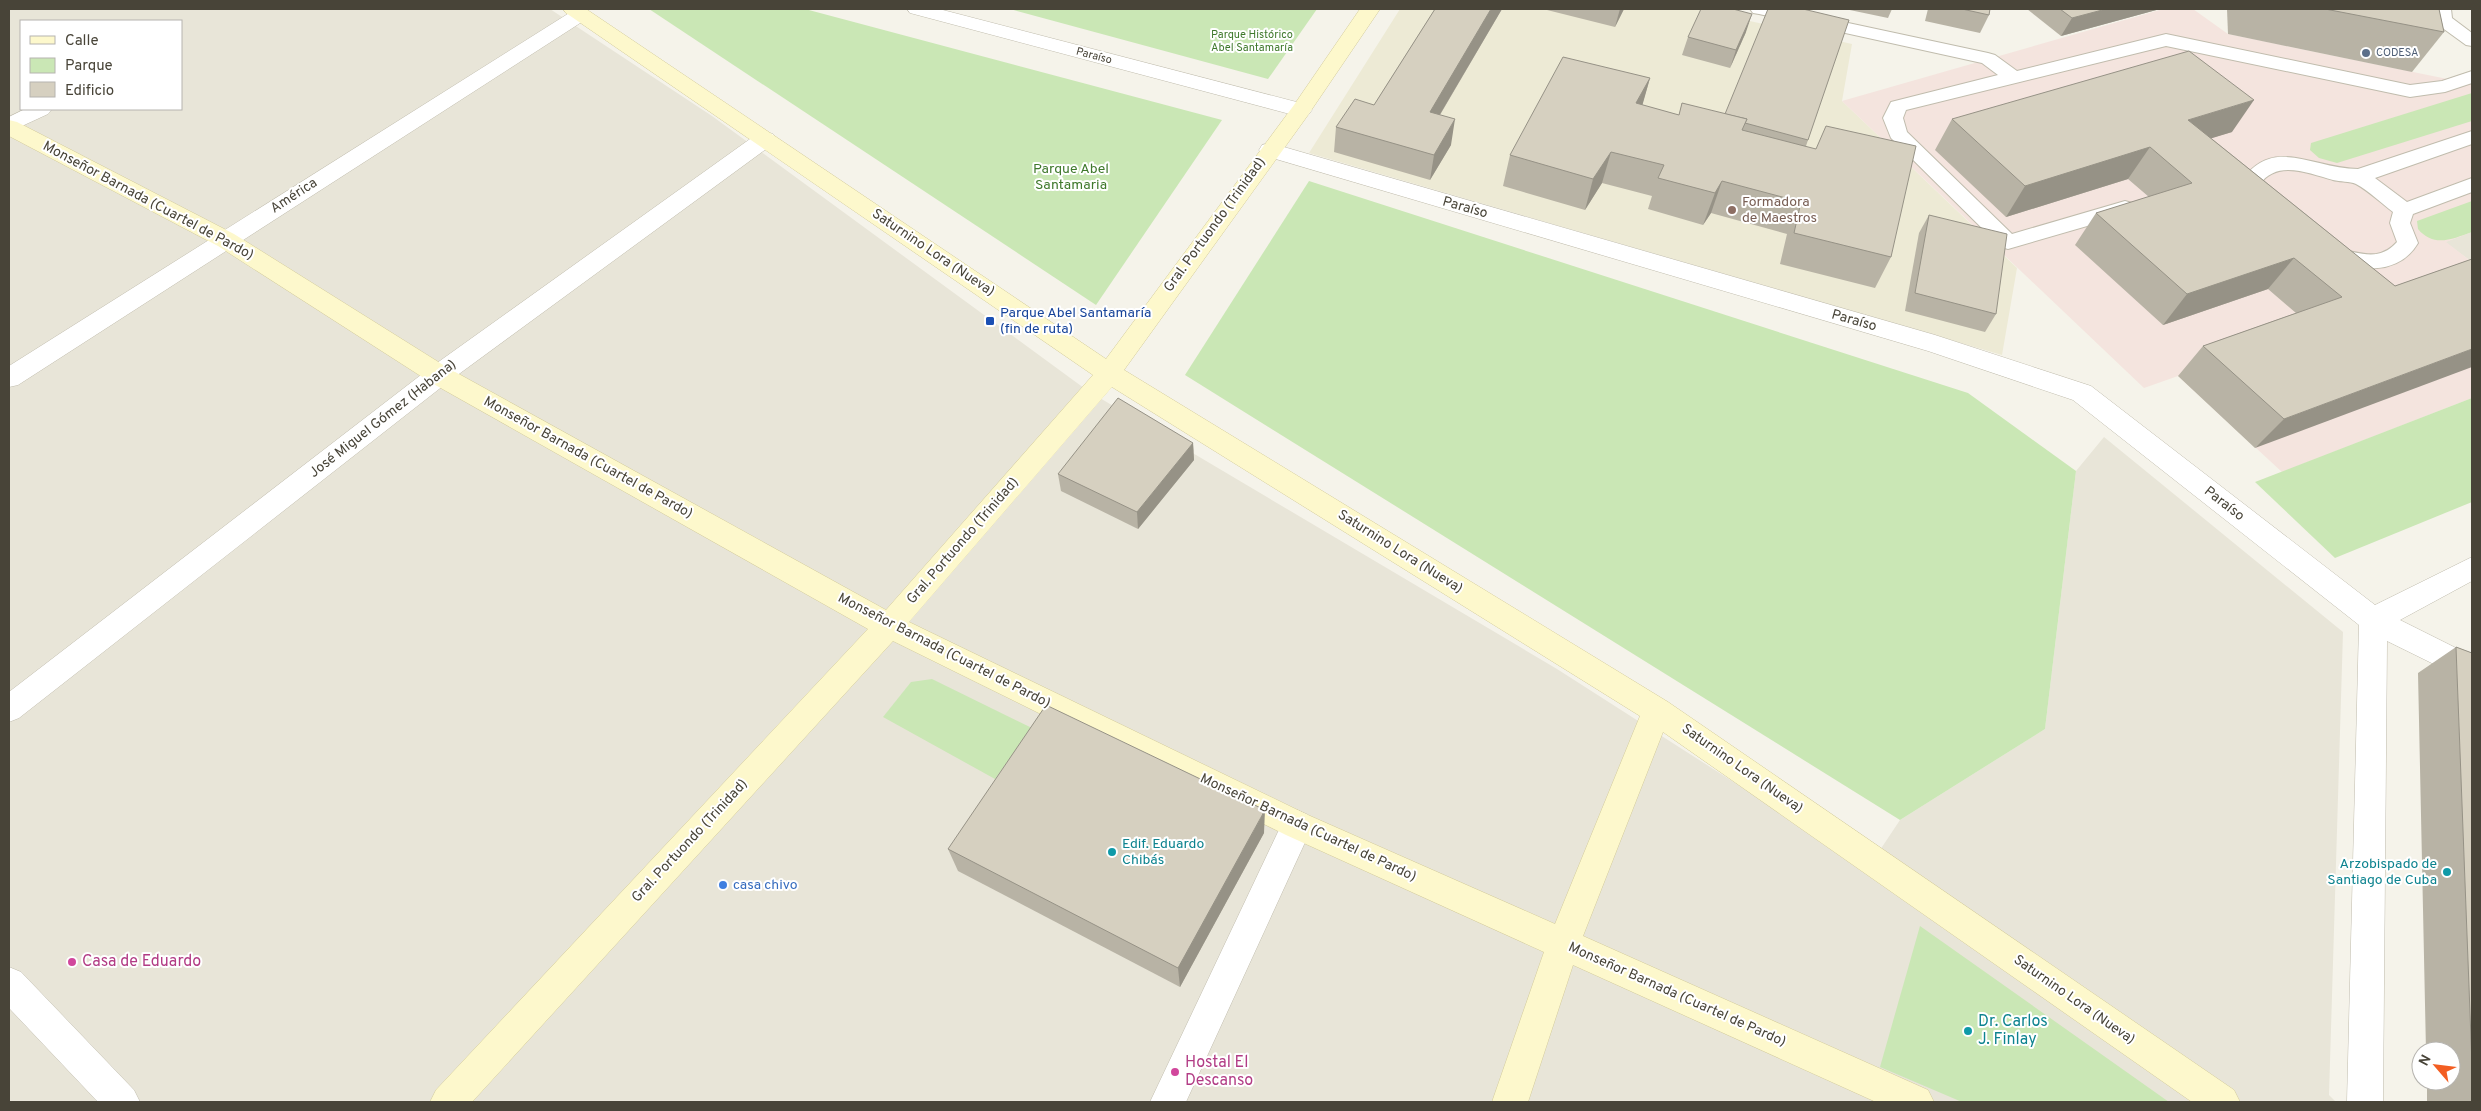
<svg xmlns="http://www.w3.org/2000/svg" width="2481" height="1111" viewBox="0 0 2481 1111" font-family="Overpass,sans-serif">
  <rect width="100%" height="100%" fill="#f5f3ea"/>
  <!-- residential -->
  <g fill="#e8e5d8" fill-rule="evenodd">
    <path d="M 9,9 L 550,9 L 712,116 L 1088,391 L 1557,669 L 1868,868 L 1900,820 L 2045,729 L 2076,471 L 2104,437 L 2343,632 L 2329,1095 L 2336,1102 L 9,1102 ZM 21,21 L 181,21 L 181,109 L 21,109 Z"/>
    <path d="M 2472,232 L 2472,262 L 2445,242 Z"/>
  </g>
  <!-- education -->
  <path fill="#edead5" d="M 1400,9 L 1696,9 L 1852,44 L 1842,101 L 2017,268 L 2002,355 L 1309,153 Z"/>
  <!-- medical -->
  <path fill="#f4e4de" d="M 2163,9 L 2193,9 L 2228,34 L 2462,82 L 2472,79 L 2472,232 L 2446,242 L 2472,262 L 2472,398 L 2282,472 L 2178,376 L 2144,388 L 1842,101 Z"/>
  <!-- green -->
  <g fill="#cae7b5">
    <path d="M 649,9 L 805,9 L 1222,120 L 1096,305 Z"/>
    <path d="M 1010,9 L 1317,9 L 1268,79 Z"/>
    <path d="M 2472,93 L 2472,121 L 2337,163 L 2319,158 L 2310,150 L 2311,143 Z"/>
    <path d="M 1309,181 L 1968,393 L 2076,471 L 2045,729 L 1900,820 L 1185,375 Z"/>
    <path d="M 2472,201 L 2472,232 C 2452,239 2434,248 2418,229 L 2417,221 Z"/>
    <path d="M 2472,398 L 2472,502 L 2335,558 L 2255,482 Z"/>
    <path d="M 932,679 L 1032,728 L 995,779 L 883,717 L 911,682 Z"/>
    <path d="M 1920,926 L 2169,1102 L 1962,1102 L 1880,1067 Z"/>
  </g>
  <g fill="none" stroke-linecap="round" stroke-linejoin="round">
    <!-- lane casing -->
    <g stroke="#c0bcad" stroke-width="2">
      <g id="lane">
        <path d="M 1750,9 L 1783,9 L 1988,53 L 1995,55 L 2017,71 L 2166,34 L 2410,85 L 2442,81 L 2472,71 L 2472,83 L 2445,92 L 2410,97 L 2166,46 L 1906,110 L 1903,118 L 1907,132 L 2012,234 L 2125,201 L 2132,203 L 2135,208 L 2132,213 L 2008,249 L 2001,247 L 1891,138 L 1883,118 L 1891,102 L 1998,75 L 1982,63 L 1759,14 L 1753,13 Z"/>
        <path d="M 2433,9 L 2451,9 L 2452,18 L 2472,33 L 2472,46 L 2466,45 L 2437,24 Z"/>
        <path d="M 2472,131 L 2472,144 L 2375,178 L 2407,202 L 2472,178 L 2472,192 L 2413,214 L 2410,223 L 2418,243 C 2398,277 2358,270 2326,261 L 2322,256 L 2326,251 C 2350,244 2374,268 2397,242 L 2390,223 L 2393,212 C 2381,203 2369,191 2356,184 C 2350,181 2340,182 2333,180 C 2308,173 2277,159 2259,185 L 2262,195 L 2268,203 L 2265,208 C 2248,213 2242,199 2239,185 C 2271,133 2312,169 2358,169 Z"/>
      </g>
    </g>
    <!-- street casing -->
    <g stroke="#c0bcad" stroke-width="1">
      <g id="street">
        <path d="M 584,9 L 591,14 L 588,18 L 18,385 L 9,387 L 9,366 L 574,10 Z"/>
        <path d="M 907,9 L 939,9 L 1308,105 L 1312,110 L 1308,115 L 1301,117 L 910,13 Z"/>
        <path d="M 25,109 L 52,109 L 48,114 L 9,132 L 9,117 Z"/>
        <path d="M 765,132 L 773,134 L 776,139 L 773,144 L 448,382 L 19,718 L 9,722 L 9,692 L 430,368 L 757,134 Z"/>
        <path d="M 1270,143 L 1935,335 L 2091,386 L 2375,605 L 2472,557 L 2472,581 L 2400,620 L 2472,656 L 2472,683 L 2387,641 L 2383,1102 L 2347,1102 L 2359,625 L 2073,400 L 1928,351 L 1262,155 L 1259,150 L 1262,145 Z"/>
        <path d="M 1297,810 L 1308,815 L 1313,825 L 1186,1102 L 1150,1102 L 1286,815 Z"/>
        <path d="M 9,967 L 21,972 L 134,1090 L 140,1102 L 98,1102 L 9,1008 Z"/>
      </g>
    </g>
    <!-- secondary casing -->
    <g stroke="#d3cb9b" stroke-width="1">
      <path id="secondary" d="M 563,9 L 586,9 L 1106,359 L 1294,105 L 1360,9 L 1380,9 L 1308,115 L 1124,370 L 1668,702 L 2234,1090 L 2240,1102 L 2192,1102 L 1663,732 L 1583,936 L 1928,1090 L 1934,1102 L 1876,1102 L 1573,965 L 1528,1102 L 1492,1102 L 1544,952 L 1286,835 L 893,641 L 472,1102 L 430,1102 L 436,1090 L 868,629 L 430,382 L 218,246 L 9,136 L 9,120 L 17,122 L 234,234 L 448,368 L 886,610 L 1093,375 L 566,13 ZM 1112,387 L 1640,716 L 1555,924 L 1308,815 L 909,622 Z"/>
    </g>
    <!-- lane -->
    <use href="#lane" fill="#fff" fill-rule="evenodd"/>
    <!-- street -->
    <use href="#street" fill="#fff" fill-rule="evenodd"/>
    <!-- secondary -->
    <use href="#secondary" fill="#fdf8cc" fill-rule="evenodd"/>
  </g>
  <!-- wall -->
  <g fill="#b8b3a5">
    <path d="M 1435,9 L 1502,9 L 1440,115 L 1451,145 L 1430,180 L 1334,152 L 1336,127 L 1374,105 Z"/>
    <path d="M 1543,9 L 1624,9 L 1615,27 Z"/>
    <path d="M 1845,9 L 1892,9 L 1888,18 Z"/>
    <path d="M 1928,9 L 1990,9 L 1989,15 L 1980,33 L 1925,21 Z"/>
    <path d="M 2027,9 L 2160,9 L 2061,36 Z"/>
    <path d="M 2227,9 L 2439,9 L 2444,32 L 2412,72 L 2228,34 Z"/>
    <path d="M 1746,32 L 1730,68 L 1682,55 L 1688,37 Z"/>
    <path d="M 1650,78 L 1642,105 L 1679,115 L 1682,103 L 1808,140 L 1806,146 L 1891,257 L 1875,288 L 1780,264 L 1787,234 L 1711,213 L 1703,225 L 1648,209 L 1652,196 L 1602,183 L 1585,210 L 1503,186 L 1510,155 Z"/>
    <path d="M 1952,119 L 2232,132 L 2211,138 L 2395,286 L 2472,259 L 2255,448 L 2178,376 L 2203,346 L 2296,313 L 2268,289 L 2163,325 L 2075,245 L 2096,213 L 2149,197 L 2128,179 L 2006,217 L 1935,150 Z"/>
    <path d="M 1929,215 L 1996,314 L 1985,332 L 1905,311 L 1919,233 Z"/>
    <path d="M 1193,443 L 1194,460 L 1138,529 L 1061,491 L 1058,474 Z"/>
    <path d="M 2456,647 L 2472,653 L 2472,1102 L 2427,1102 L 2427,1081 L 2451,1081 L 2451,1051 L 2426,1051 L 2418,673 Z"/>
    <path d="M 1264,833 L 1180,987 L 958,871 L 948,849 Z"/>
  </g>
  <!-- shaded-wall -->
  <g fill="#969286">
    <path d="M 1491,9 L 1502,9 L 1426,138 L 1430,112 Z"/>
    <path d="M 1620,9 L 1624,9 L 1615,27 Z"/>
    <path d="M 2106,9 L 2160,9 L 2061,36 L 2072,18 Z"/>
    <path d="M 1752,14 L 1746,32 L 1730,68 L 1736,50 Z"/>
    <path d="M 1650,78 L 1641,110 L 1636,103 Z"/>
    <path d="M 2254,100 L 2232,132 L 2167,152 L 2188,120 Z"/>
    <path d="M 1455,119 L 1451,145 L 1430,180 L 1434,155 Z"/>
    <path d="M 2150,147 L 2128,179 L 2006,217 L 2025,186 Z"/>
    <path d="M 1611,152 L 1602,183 L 1585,210 L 1593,179 Z"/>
    <path d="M 1722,181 L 1711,213 L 1703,225 L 1715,193 Z"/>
    <path d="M 2294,258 L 2268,289 L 2163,325 L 2187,294 Z"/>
    <path d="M 2472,349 L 2472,367 L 2255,448 L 2284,419 Z"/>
    <path d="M 1193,443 L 1194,460 L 1138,529 L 1137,512 Z"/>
    <path d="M 1265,810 L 1264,833 L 1180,987 L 1178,968 Z"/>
  </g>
  <!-- building -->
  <g fill="#d6d0c0" stroke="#969286">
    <path d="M 1435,9 L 1491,9 L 1430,112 L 1455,119 L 1434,155 L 1336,127 L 1355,99 L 1374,105 Z"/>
    <path d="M 1701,9 L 1733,9 L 1752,14 L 1736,50 L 1688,37 Z"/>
    <path d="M 1768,9 L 1803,9 L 1849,20 L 1808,140 L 1745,123 L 1747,119 L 1725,114 Z"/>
    <path d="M 1962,9 L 1990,9 L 1989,15 Z"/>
    <path d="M 2060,9 L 2106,9 L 2072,18 Z"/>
    <path d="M 2325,9 L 2439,9 L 2444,32 Z"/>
    <path d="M 2189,51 L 2254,100 L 2188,120 L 2395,286 L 2472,259 L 2472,349 L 2284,419 L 2203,346 L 2342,297 L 2294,258 L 2187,294 L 2096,213 L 2192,183 L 2150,147 L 2025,186 L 1952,119 Z"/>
    <path d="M 1563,57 L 1650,78 L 1636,103 L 1679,115 L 1682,103 L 1747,119 L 1742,130 L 1816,149 L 1826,126 L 1916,146 L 1891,257 L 1794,233 L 1801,202 L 1722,181 L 1715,193 L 1658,178 L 1664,165 L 1611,152 L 1593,179 L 1510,155 Z"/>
    <path d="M 1929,215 L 2007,234 L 1996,314 L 1915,293 Z"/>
    <path d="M 1118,398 L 1193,443 L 1137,512 L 1058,474 Z"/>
    <path d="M 2456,647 L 2472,653 L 2472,1065 Z"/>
    <path d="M 1046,705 L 1265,810 L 1178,968 L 948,849 Z"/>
  </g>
  <!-- markers -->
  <circle fill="#5c6f8a" stroke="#fff" stroke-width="2" cx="2366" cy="53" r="5"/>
  <circle fill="#8d6e63" stroke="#fff" stroke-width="2" cx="1732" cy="210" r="5"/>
  <rect fill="#1a4fb4" stroke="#fff" stroke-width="2" x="985" y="316" width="10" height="10" rx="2.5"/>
  <g fill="#0f9aa8" stroke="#fff" stroke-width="2">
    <circle cx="1112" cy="852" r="5"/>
    <circle cx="2447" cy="872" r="5"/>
    <circle cx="1968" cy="1031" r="5"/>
  </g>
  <circle fill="#3f7fe0" stroke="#fff" stroke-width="2" cx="723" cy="885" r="5"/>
  <g fill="#d1479c" stroke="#fff" stroke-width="2">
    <circle cx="72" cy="962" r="5"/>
    <circle cx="1175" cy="1072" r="5"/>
  </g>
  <g text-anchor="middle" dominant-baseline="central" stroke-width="4" stroke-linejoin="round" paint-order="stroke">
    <!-- far-park labels -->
    <g font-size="11" fill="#3f792c" stroke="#fff">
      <text x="1252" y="35">Parque Histórico<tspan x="1252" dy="13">Abel Santamaría</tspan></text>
    </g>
    <!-- far-service labels -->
    <g font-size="11" fill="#4e5e75" stroke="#fff" text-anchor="start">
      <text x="2376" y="53">CODESA</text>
    </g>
    <!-- far-street labels -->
    <g font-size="11" fill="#484438" stroke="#fff">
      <text transform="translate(1094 56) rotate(15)">Paraíso</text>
    </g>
    <!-- park labels -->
    <g font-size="14" fill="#3f792c" stroke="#fff">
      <text x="1071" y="169">Parque Abel<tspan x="1071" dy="16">Santamaria</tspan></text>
    </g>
    <!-- street labels -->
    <g font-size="14" fill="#484438" stroke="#fff">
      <text transform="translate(294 196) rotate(-33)">América</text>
      <text transform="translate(148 201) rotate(28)">Monseñor Barnada (Cuartel de Pardo)</text>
      <text transform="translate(1465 208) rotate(16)">Paraíso</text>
      <text transform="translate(1215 225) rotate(-54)">Gral. Portuondo (Trinidad)</text>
      <text transform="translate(933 253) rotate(34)">Saturnino Lora (Nueva)</text>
      <text transform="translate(1854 321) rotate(16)">Paraíso</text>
      <text transform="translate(383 419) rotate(-38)">José Miguel Gómez (Habana)</text>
      <text transform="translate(588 458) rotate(29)">Monseñor Barnada (Cuartel de Pardo)</text>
      <text transform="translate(2224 504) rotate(38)">Paraíso</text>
      <text transform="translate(963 541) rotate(-49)">Gral. Portuondo (Trinidad)</text>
      <text transform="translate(1400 552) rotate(32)">Saturnino Lora (Nueva)</text>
      <text transform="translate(944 651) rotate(27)">Monseñor Barnada (Cuartel de Pardo)</text>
      <text transform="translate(1742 769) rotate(35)">Saturnino Lora (Nueva)</text>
      <text transform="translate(1308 828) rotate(25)">Monseñor Barnada (Cuartel de Pardo)</text>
      <text transform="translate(690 841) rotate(-47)">Gral. Portuondo (Trinidad)</text>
      <text transform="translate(1677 995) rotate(24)">Monseñor Barnada (Cuartel de Pardo)</text>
      <text transform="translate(2074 1000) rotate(35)">Saturnino Lora (Nueva)</text>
    </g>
    <!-- education labels -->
    <g font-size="14" fill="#785e54" stroke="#fff" text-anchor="start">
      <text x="1742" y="202">Formadora<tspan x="1742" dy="16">de Maestros</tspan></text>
    </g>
    <!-- transit labels -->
    <g font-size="14" fill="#164399" stroke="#fff" text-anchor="start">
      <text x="1000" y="313">Parque Abel Santamaría<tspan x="1000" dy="16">(fin de ruta)</tspan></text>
    </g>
    <!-- culture labels -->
    <g font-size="14" fill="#0d838f" stroke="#fff" text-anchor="start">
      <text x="1122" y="844">Edif. Eduardo<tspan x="1122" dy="16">Chibás</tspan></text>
      <text x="2437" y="864" text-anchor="end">Arzobispado de<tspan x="2437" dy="16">Santiago de Cuba</tspan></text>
    </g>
    <!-- shop labels -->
    <g font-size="14" fill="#366cbe" stroke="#fff" text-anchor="start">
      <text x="733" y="885">casa chivo</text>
    </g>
    <!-- near-hotel labels -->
    <g font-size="16" fill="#b23c85" stroke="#fff" text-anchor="start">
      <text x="82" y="962">Casa de Eduardo</text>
      <text x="1185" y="1063">Hostal El<tspan x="1185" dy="18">Descanso</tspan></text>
    </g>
    <!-- near-culture labels -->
    <g font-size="16" fill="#0d838f" stroke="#fff" text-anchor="start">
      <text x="1978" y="1022">Dr. Carlos<tspan x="1978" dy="18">J. Finlay</tspan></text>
    </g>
  </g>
  <!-- border -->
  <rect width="2481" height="1111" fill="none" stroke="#484438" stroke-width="20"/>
  <!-- legend -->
  <rect x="20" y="20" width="162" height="90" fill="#ffffff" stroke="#b6b4af"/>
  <rect x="30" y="36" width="25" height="8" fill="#fdf8cc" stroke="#b6b4af"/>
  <text x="65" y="45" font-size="15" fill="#484438">Calle</text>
  <rect x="30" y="58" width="25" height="15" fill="#cae7b5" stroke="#b6b4af"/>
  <text x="65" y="70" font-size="15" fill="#484438">Parque</text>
  <rect x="30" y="82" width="25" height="15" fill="#d6d0c0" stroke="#b6b4af"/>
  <text x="65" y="95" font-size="15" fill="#484438">Edificio</text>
  <!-- north arrow -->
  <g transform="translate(2436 1066) rotate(298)"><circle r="24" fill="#ffffff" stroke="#b6b4af"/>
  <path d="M0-4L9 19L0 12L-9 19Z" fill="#f35e22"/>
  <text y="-8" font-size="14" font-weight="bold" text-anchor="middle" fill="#484438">N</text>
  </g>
</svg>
